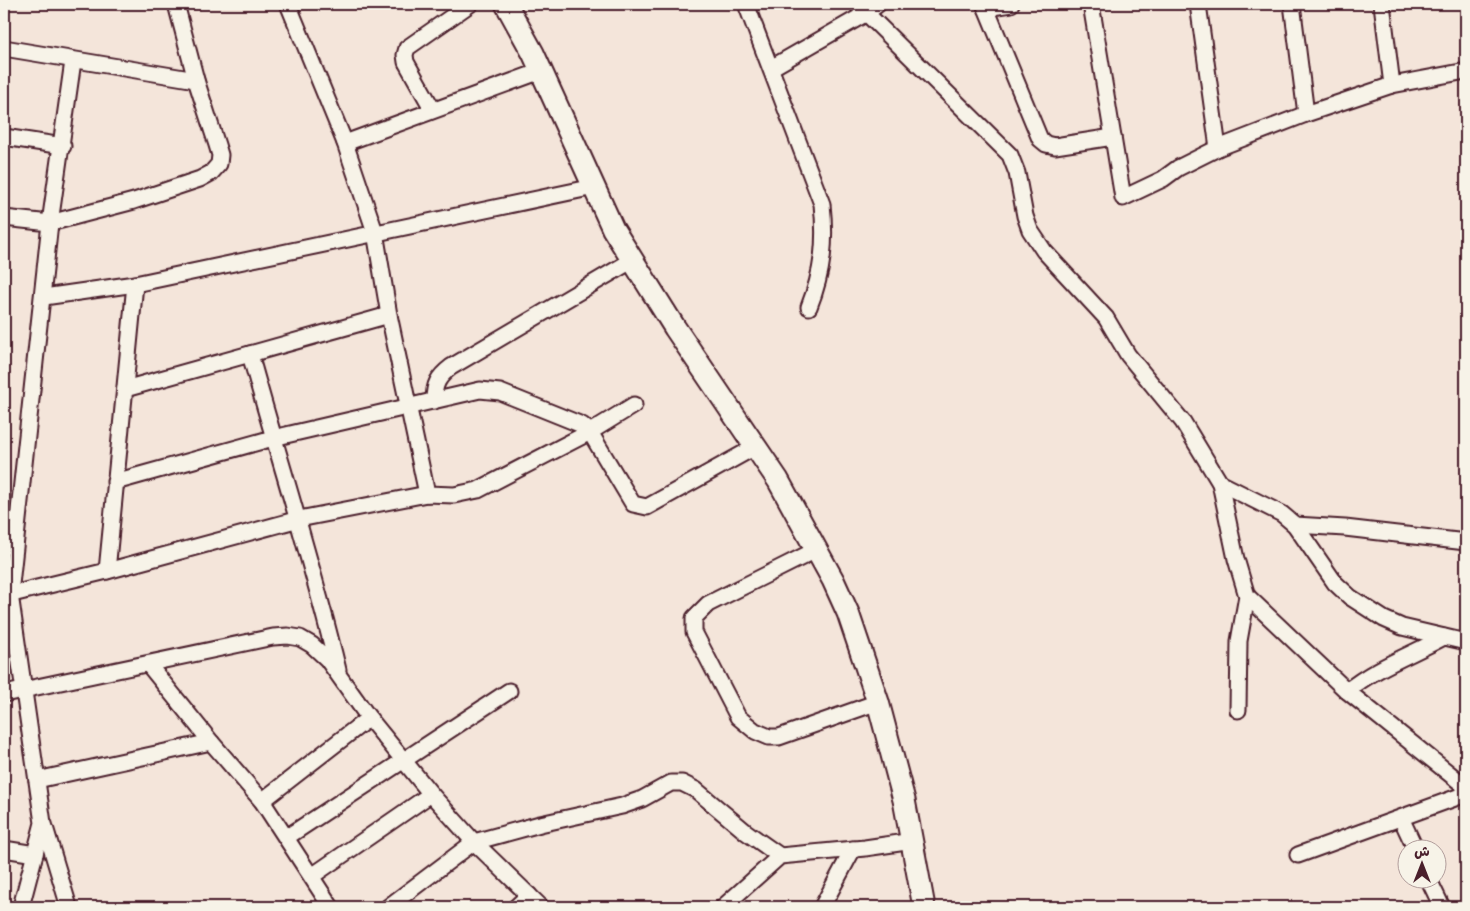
<svg xmlns="http://www.w3.org/2000/svg" width="1470" height="911" viewBox="0 0 1470 911" font-family="'Comic Neue','Playpen Sans Arabic',sans-serif">
  <rect width="100%" height="100%" fill="#f4e5da"/>
  <filter id="ink" filterUnits="userSpaceOnUse"><feTurbulence type="fractalNoise" baseFrequency=".02" numOctaves="2"/><feDisplacementMap in="SourceGraphic" scale="10" xChannelSelector="R" yChannelSelector="G"/><feConvolveMatrix kernelMatrix="1 2 1 2 8 2 1 2 1" color-interpolation-filters="sRGB"/></filter>
  <g filter="url(#ink)">
    <g fill="none" stroke-linecap="round" stroke-linejoin="round">
      <!-- street casing -->
      <g stroke="#4a1f2b" stroke-width="19">
        <g id="street">
          <path d="M 288,4 L 345,143 L 375,232 L 389,315 L 427,494"/>
          <path d="M 746,4 L 822,204 C 826,241 823,272 809,307"/>
          <path d="M 857,4 L 1010,155 L 1017,173 L 1025,216 L 1030,230 L 1044,251 L 1106,318 L 1128,355 L 1183,422 L 1220,483 L 1236,559 L 1247,596 L 1239,641 L 1238,710"/>
          <path d="M 984,4 L 986,8 L 1011,4"/>
          <path d="M 1091,4 L 1123,198 L 1163,179 L 1178,168 L 1218,148 L 1306,114 L 1392,85 L 1466,71"/>
          <path d="M 1198,4 L 1218,148"/>
          <path d="M 1292,4 L 1306,114"/>
          <path d="M 1382,4 L 1392,85"/>
          <path d="M 986,8 L 1040,139 L 1046,144 L 1055,146 L 1113,137"/>
          <path d="M 4,48 L 196,80"/>
          <path d="M 771,68 L 865,14 L 878,4"/>
          <path d="M 433,110 L 406,62 L 405,55 L 407,48 L 470,4"/>
          <path d="M 4,137 L 63,146"/>
          <path d="M 345,143 L 541,71"/>
          <path d="M 4,218 L 50,223 L 134,201 L 200,179 L 211,173 L 219,164 L 220,155 L 217,145 L 196,80 L 176,4"/>
          <path d="M 44,297 L 135,284 L 594,187"/>
          <path d="M 250,354 C 279,460 313,564 338,670"/>
          <path d="M 125,389 L 389,315"/>
          <path d="M 434,401 C 434,384 438,377 451,367 L 631,261"/>
          <path d="M 115,482 L 273,438 L 480,390 L 500,392 L 582,425 L 590,432 L 633,504 L 647,507 L 755,447"/>
          <path d="M 1220,483 L 1282,514 L 1295,525 L 1335,583 L 1350,597 L 1384,619 L 1402,627 L 1466,642"/>
          <path d="M 1295,525 L 1345,528 L 1466,542"/>
          <path d="M 816,550 L 708,604 L 694,618 L 694,632 L 738,717 L 755,731 L 769,737 L 779,737 L 878,702"/>
          <path d="M 107,571 L 135,284"/>
          <path d="M 4,596 L 107,571 L 299,519 L 427,494 L 454,495 L 478,490 L 590,432 L 634,405"/>
          <path d="M 1247,596 L 1347,691 L 1466,787"/>
          <path d="M 148,664 L 211,742 L 262,801 L 331,907"/>
          <path d="M 1347,691 C 1376,667 1411,655 1444,637"/>
          <path d="M 4,694 L 273,637 L 288,636 L 300,638 L 312,645 L 327,659 L 369,718 L 431,794 L 474,842 L 541,907"/>
          <path d="M 37,780 L 211,742"/>
          <path d="M 262,801 L 369,718"/>
          <path d="M 1401,818 L 1415,848"/>
          <path d="M 44,824 L 69,907"/>
          <path d="M 287,837 L 509,691"/>
          <path d="M 4,849 L 35,854"/>
          <path d="M 1298,855 L 1466,794"/>
          <path d="M 312,876 L 431,794"/>
          <path d="M 1428,878 L 1442,907"/>
          <path d="M 21,907 L 43,823 L 10,594 L 50,223 L 73,61"/>
          <path d="M 388,907 L 474,842 L 540,824 L 622,806 L 642,799 L 671,783 L 682,783 L 696,790 L 746,832 L 780,856"/>
          <path d="M 516,907 L 529,895"/>
          <path d="M 723,907 L 780,856 L 865,848 L 913,841"/>
          <path d="M 822,907 L 853,849"/>
        </g>
      </g>
      <!-- secondary casing -->
      <g stroke="#4a1f2b" stroke-width="25">
        <path id="secondary" d="M 506,4 L 533,53 L 613,229 L 675,328 L 778,480 L 833,580 L 848,613 L 878,702 L 904,800 L 924,907"/>
      </g>
      <!-- street -->
      <use href="#street" stroke="#f7f3e8" stroke-width="15"/>
      <!-- secondary -->
      <use href="#secondary" stroke="#f7f3e8" stroke-width="21"/>
    </g>
  </g>
  <!-- margin -->
  <rect width="1470" height="911" fill="none" stroke="#f7f3e8" stroke-width="20"/>
  <rect x="10" y="10" width="1450" height="891" fill="none" stroke="#4a1f2b" stroke-width="2" filter="url(#ink)"/>
  <!-- north arrow -->
  <g transform="translate(1422 864)"><circle r="24" fill="#f7f3e8" stroke="#b29e9c"/>
  <path d="M0-4L9 19L0 12L-9 19Z" fill="#4a1f2b"/>
  <text y="-8" font-size="14" font-weight="bold" text-anchor="middle" fill="#4a1f2b">ش</text>
  </g>
</svg>
